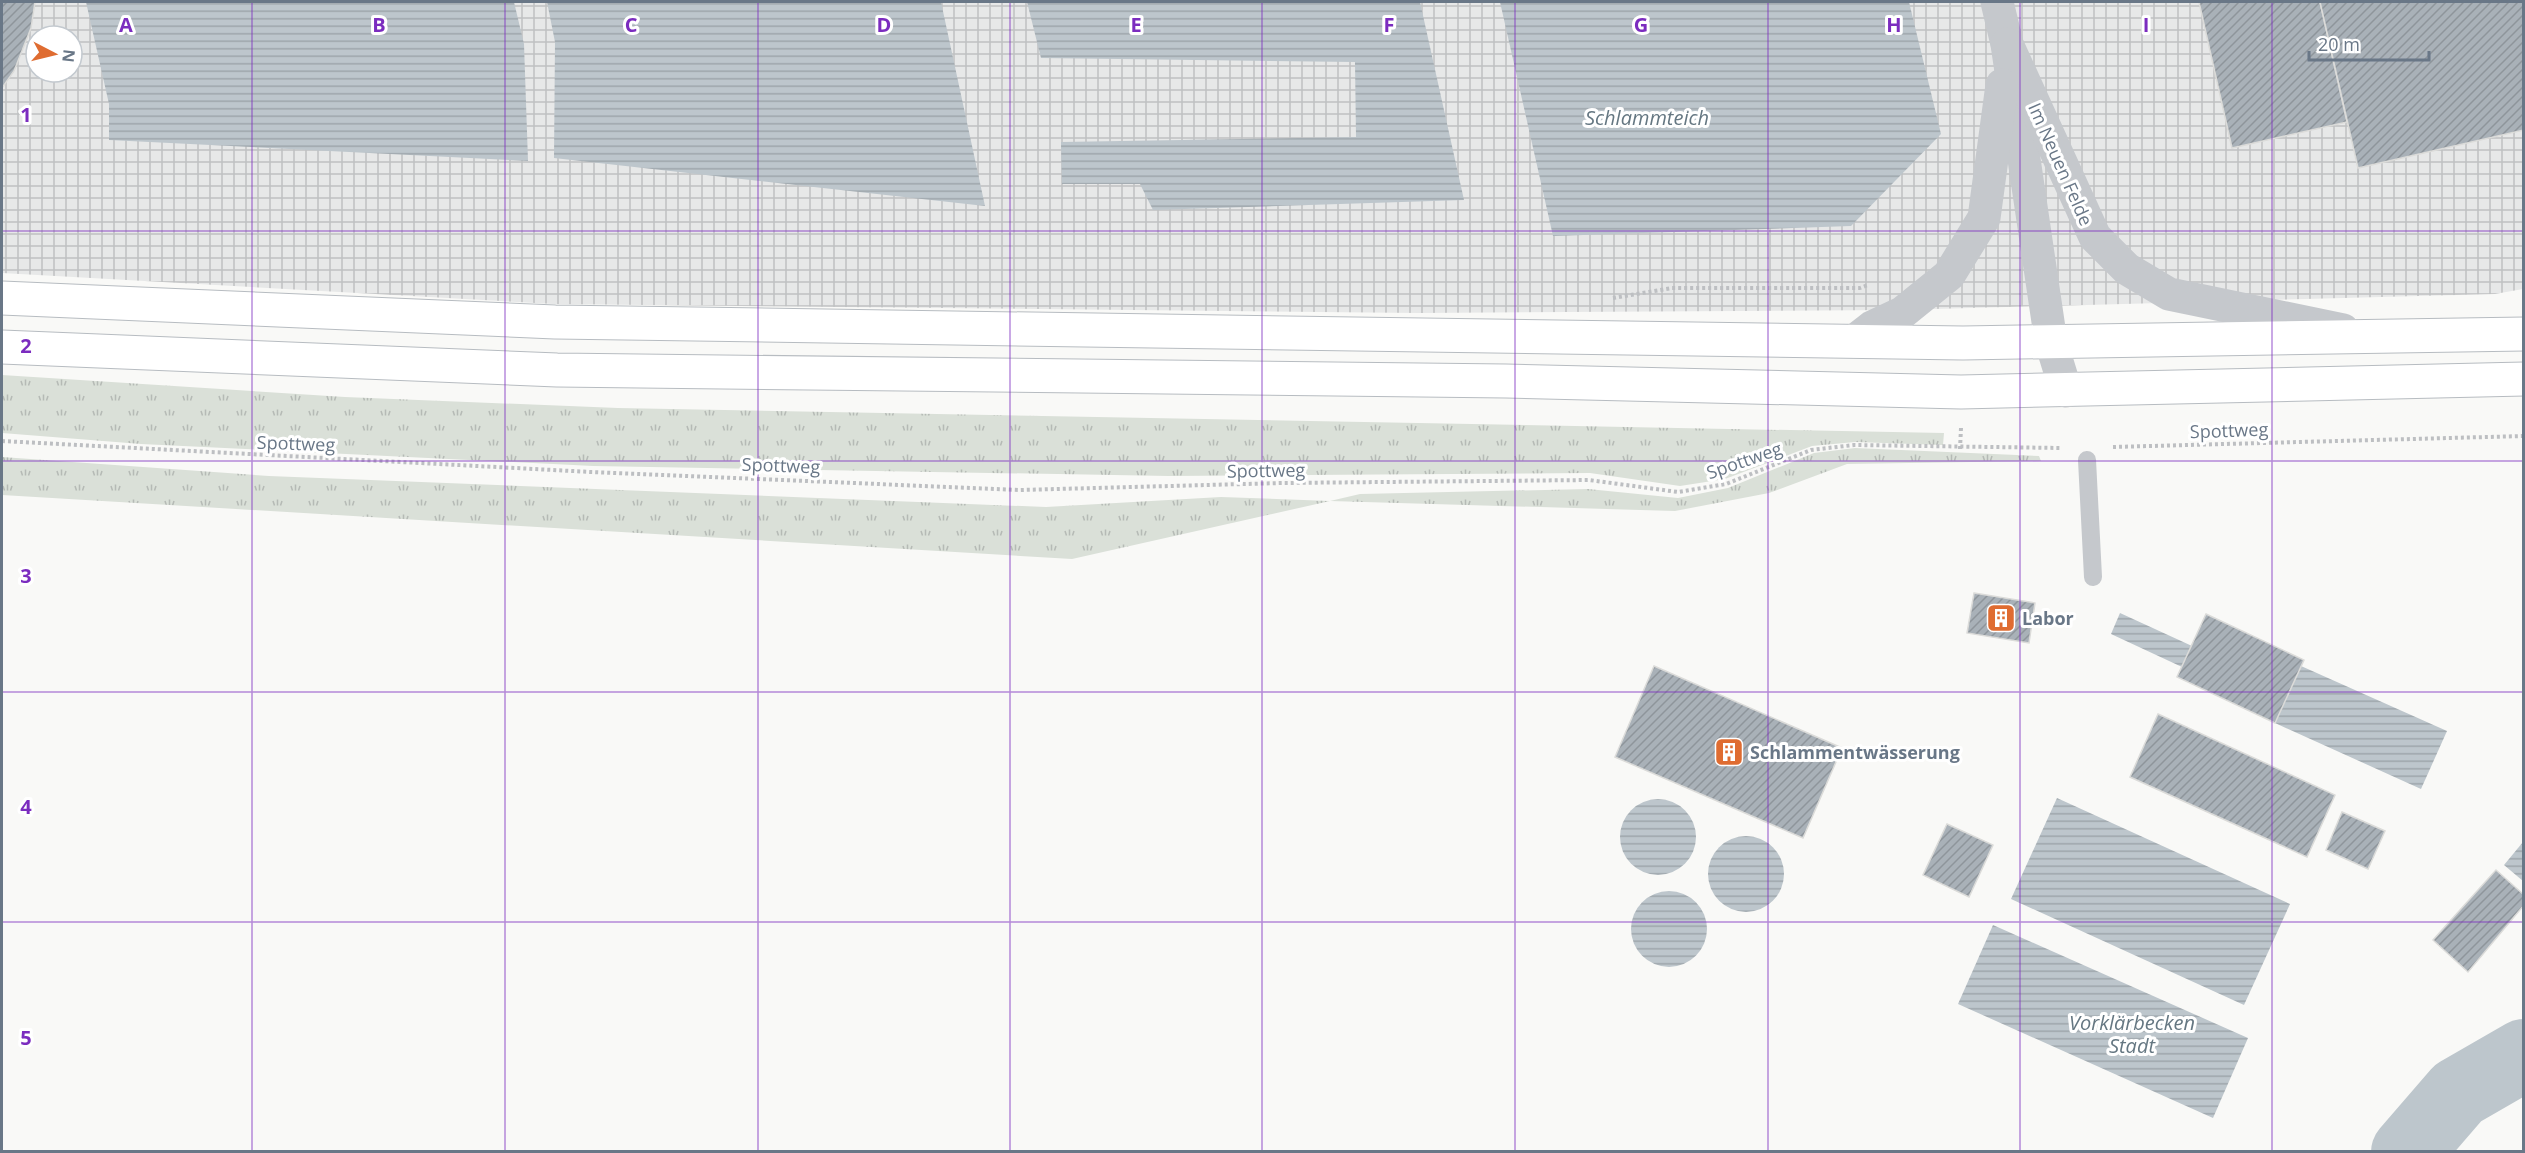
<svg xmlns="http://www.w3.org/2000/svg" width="2525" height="1153" viewBox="0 0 2525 1153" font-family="'Open Sans',sans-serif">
  <defs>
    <pattern id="industrial-grid" width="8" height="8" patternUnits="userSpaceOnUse" patternTransform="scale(1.5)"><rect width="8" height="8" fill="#e7e8e8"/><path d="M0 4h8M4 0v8" fill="none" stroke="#bfc1c2"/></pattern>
    <pattern id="grass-tufts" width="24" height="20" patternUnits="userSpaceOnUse" patternTransform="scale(1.5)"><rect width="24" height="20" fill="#dae0d8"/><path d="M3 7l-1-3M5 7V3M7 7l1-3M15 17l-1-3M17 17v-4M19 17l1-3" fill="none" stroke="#b5bab5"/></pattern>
    <pattern id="water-rules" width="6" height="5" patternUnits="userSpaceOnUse" patternTransform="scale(1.5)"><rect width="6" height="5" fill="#bdc6cc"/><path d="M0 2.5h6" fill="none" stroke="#9ea6ab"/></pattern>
    <pattern id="building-hatch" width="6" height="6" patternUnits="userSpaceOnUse" patternTransform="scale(1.5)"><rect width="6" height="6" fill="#a9b1b8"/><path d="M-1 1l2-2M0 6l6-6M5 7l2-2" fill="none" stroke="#8e959b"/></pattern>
  </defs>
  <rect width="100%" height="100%" fill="#f9f9f7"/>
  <!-- industrial -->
  <path fill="url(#industrial-grid)" fill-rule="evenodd" d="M 2,2 L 2523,2 L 2523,289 L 2495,294 L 1897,310 L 1419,313 L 553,304 L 2,273 ZM 36,36 L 72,36 L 72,72 L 36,72 Z"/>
  <!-- grass -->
  <g fill="url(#grass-tufts)">
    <path d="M 2,375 L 345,397 L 618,408 L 1944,433 L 1943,445 L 1855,442 L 1812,446 L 1725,479 L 1680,486 L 1590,473 L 1169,476 L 593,466 L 141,444 L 2,433 Z"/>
    <path d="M 1855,448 L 2039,456 L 2041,461 L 1847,464 L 1769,493 L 1675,511 L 1330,501 L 1072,559 L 2,495 L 2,457 L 269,476 L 1046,507 L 1221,497 L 1330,501 L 1360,494 L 1588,489 L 1678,498 L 1728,488 L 1814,453 Z"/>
  </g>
  <!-- water -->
  <g fill="url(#water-rules)">
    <path d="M 86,2 L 514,2 L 524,44 L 528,161 L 109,140 L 109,104 Z"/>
    <path d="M 547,2 L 941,2 L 985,206 L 554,158 L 555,42 Z"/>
    <path d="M 1027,2 L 1420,2 L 1464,200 L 1153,210 L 1140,184 L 1062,184 L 1061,142 L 1356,137 L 1355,62 L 1041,58 Z"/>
    <path d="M 1500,2 L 1909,2 L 1941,134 L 1851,226 L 1553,236 Z"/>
    <path d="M 2120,613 L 2192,646 L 2182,667 L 2111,634 Z"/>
    <path d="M 2301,666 L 2447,731 L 2421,789 L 2275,723 Z"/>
    <path d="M 2057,798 L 2290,904 L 2244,1005 L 2011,899 Z"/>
    <circle cx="1658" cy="837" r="38"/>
    <circle cx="1746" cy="874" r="38"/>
    <path d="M 2523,842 L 2523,881 L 2504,865 Z"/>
    <circle cx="1669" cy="929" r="38"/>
    <path d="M 1993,925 L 2248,1038 L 2213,1118 L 1958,1004 Z"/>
  </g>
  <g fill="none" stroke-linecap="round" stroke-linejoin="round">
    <!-- river -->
    <path stroke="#bdc6cc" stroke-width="72" d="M 2407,1152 L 2458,1093 L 2524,1055"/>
  </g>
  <!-- building -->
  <g fill="url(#building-hatch)" stroke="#dbdbd9" stroke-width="1.5">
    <path d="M 2,2 L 35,2 L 31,28 L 14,71 L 2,88 Z"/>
    <path d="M 2199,2 L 2320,2 L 2347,122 L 2232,148 Z"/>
    <path d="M 2320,2 L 2524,2 L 2524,130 L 2358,168 Z"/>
    <path d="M 1974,593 L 2035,603 L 2029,643 L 1967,633 Z"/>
    <path d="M 2206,614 L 2304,660 L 2275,723 L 2177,677 Z"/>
    <path d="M 1654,666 L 1842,748 L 1803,838 L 1615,757 Z"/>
    <path d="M 2158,714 L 2335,795 L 2307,857 L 2130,777 Z"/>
    <path d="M 2342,812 L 2385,831 L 2368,869 L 2326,850 Z"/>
    <path d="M 1947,824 L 1993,845 L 1969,897 L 1923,875 Z"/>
    <path d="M 2496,870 L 2524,895 L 2524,905 L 2468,972 L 2433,940 Z"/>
  </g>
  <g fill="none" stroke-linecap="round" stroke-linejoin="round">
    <!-- secondary casing -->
    <g stroke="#b7bcc1" stroke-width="35">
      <g id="secondary">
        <path d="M 2,298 L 555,322 L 1963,343 L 2524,334"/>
        <path d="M 2,347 L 557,370 L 1506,381 L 1961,392 L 2524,379"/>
      </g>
    </g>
    <!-- path -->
    <g stroke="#bdbfc2" stroke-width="4" stroke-dasharray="3 3" stroke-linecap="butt">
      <path d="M 1613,298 L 1672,288 L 1860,288 L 1868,285"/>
      <path d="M 2,441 L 591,472 L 1020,490 L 1282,483 L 1589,480 L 1678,492 L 1726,484 L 1811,450 L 1854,445 L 2061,448"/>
      <path d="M 2113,447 L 2524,436"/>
      <path d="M 1960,449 L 1961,428"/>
    </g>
    <!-- lane -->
    <path stroke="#c5c8cc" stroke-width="18" d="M 2087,460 L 2093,577"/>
    <!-- street -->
    <g stroke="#c5c8cc" stroke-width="33">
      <path d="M 1997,2 L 2007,44 L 2051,342 L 2066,391"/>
      <path d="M 2007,44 L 2095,237 L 2127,269 L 2169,294 L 2343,330"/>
      <path d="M 1854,341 L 1872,327 L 1902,313 L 1949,275 L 1984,218 L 2002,85"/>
    </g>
    <!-- secondary -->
    <use href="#secondary" stroke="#fff" stroke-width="33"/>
  </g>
  <!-- grid -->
  <path fill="none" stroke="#7b2cbf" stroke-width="1.5" stroke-opacity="0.55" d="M 252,2 L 252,1152M 505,2 L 505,1152M 758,2 L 758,1152M 1010,2 L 1010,1152M 1262,2 L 1262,1152M 1515,2 L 1515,1152M 1768,2 L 1768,1152M 2020,2 L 2020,1152M 2272,2 L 2272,1152M 2,231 L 2524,231M 2,461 L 2524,461M 2,692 L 2524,692M 2,922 L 2524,922"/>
  <!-- icons -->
  <defs>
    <g id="building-square" transform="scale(1.5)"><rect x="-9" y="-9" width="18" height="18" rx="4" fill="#df6c31" stroke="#fff"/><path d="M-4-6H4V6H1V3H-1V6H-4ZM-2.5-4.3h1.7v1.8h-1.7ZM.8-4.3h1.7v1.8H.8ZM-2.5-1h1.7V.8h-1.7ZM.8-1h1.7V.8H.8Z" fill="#fff"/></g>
  </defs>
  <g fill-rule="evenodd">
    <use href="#building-square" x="2001" y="618"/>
    <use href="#building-square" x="1729" y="752"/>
  </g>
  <g text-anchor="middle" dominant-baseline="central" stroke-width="6" stroke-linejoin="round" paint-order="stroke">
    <!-- street labels -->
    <g font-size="18" fill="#697787" stroke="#fff">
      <text transform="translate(2061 164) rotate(66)">Im Neuen Felde</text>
      <text transform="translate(2229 430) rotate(-2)">Spottweg</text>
      <text transform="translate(296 443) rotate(2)">Spottweg</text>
      <text transform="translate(1744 460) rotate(-19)">Spottweg</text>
      <text transform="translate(781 465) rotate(2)">Spottweg</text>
      <text transform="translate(1266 470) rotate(-1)">Spottweg</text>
    </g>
    <!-- poi labels -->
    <g font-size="18" font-weight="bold" fill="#697787" stroke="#fff" text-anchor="start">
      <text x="2022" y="618">Labor</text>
      <text x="1750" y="752">Schlammentwässerung</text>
    </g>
    <!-- water labels -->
    <g font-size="20" font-style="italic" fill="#657782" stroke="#fff">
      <text x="1647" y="117">Schlammteich</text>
      <text x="2132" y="1022">Vorklärbecken<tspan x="2132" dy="23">Stadt</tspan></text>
    </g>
  </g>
  <g font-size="20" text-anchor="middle" font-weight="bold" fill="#7b2cbf" stroke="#fff" stroke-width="6" stroke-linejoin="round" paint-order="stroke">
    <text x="126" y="32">A</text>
    <text x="379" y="32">B</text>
    <text x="631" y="32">C</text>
    <text x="884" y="32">D</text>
    <text x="1136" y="32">E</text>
    <text x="1389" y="32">F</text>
    <text x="1641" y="32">G</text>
    <text x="1894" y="32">H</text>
    <text x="2146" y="32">I</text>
    <text x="26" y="122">1</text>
    <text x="26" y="353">2</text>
    <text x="26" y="583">3</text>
    <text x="26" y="814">4</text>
    <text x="26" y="1045">5</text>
  </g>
  <!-- border -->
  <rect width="2525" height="1153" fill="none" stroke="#697787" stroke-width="6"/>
  <!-- north arrow -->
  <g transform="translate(54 54) rotate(97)"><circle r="28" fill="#ffffff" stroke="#c3c9cf" stroke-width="1.5"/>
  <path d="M0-4.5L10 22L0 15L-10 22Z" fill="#df6c31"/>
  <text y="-9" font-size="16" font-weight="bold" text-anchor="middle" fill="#697787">N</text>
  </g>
  <!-- scale -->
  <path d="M2309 51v9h120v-9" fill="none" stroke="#697787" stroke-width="3"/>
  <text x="2318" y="51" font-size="18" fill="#697787" stroke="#ffffff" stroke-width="4.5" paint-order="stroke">20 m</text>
</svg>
